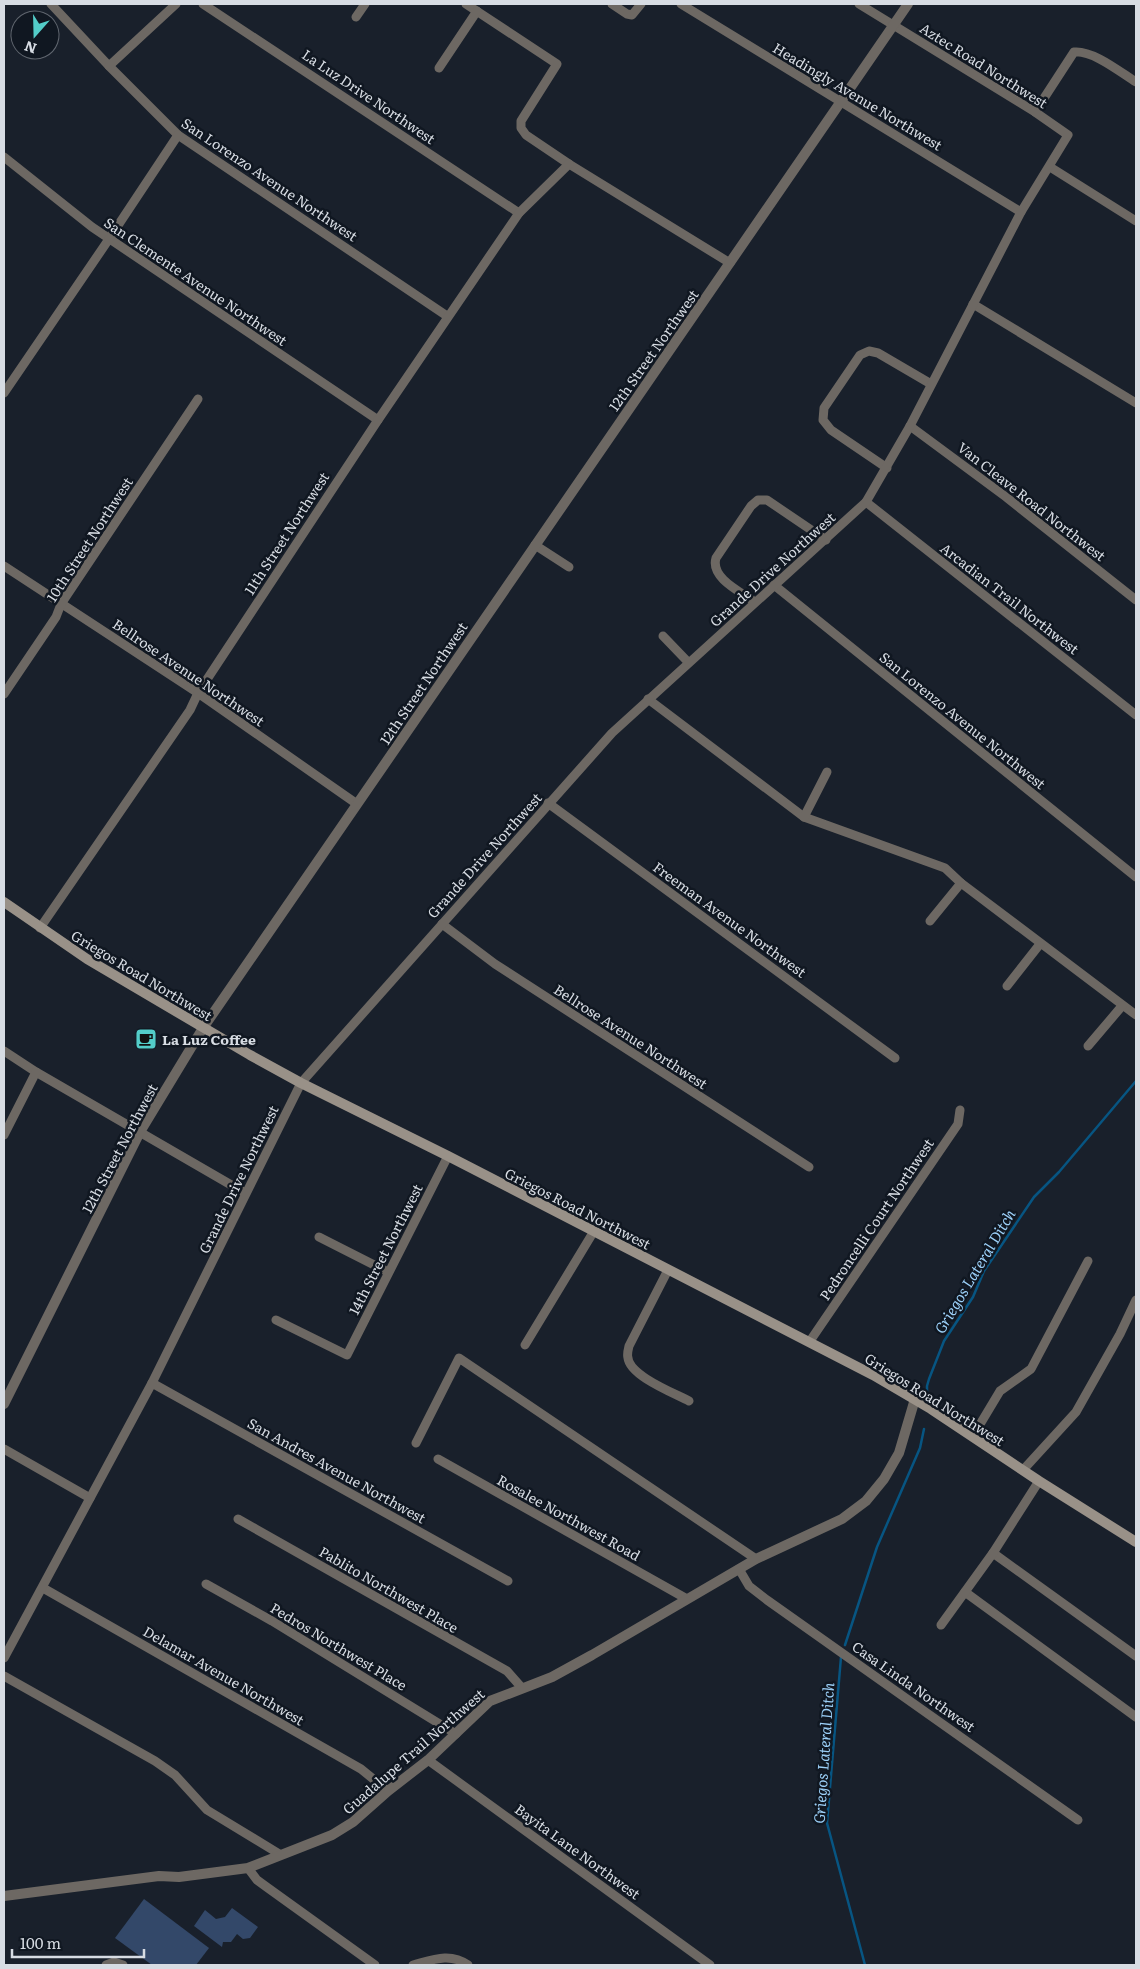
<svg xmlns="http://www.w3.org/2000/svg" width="1140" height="1969" viewBox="0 0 1140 1969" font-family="Literata,serif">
  <rect width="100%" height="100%" fill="#19202b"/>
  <!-- green -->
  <g fill="#334869">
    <path d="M 144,1899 L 209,1948 L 196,1965 L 152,1965 L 115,1938 Z"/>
    <path d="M 232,1908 L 258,1927 L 250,1938 L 243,1939 L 237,1934 L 231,1942 L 223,1942 L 222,1947 L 194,1926 L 205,1910 L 216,1919 L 225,1917 Z"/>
  </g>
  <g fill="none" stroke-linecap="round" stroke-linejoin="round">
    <!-- stream -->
    <g stroke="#075582" stroke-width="2.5">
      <path d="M 927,1393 L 927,1386 L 929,1379 L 944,1341 L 973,1297 L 984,1271 L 1034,1197 L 1059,1172 L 1136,1081"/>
      <path d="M 845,1645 L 877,1547 L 920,1448 L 924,1429"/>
      <path d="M 841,1657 L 827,1823 L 865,1965"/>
    </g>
    <!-- minor -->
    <g stroke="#6d6863" stroke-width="9">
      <path d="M 51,4 L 109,66 L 178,135 L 447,316"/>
      <path d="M 203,4 L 519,213"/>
      <path d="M 466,4 L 557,64 L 521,121 L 521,128 L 526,135 L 569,164 L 730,263"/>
      <path d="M 612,4 L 627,14 L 632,15 L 641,4"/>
      <path d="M 681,4 L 1021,212"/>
      <path d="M 356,17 L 365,4"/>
      <path d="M 109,66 L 176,4"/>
      <path d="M 439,68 L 477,11"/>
      <path d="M 1035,112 L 1074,52 C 1093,50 1120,72 1136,82"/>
      <path d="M 4,157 L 92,227 L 378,420"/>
      <path d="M 1050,167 L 1136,221"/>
      <path d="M 973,304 L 1136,403"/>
      <path d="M 4,393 L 109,239 L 178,135"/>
      <path d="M 910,426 L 1006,497 L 1136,600"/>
      <path d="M 887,468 L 831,430 L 823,420 L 824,408 L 860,355 L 869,351 L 878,353 L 931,384"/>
      <path d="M 866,502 L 1136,715"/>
      <path d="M 535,545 L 569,567"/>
      <path d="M 4,566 L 198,693 L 357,804"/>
      <path d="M 774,585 L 1136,877"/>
      <path d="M 755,602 C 741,592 710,578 716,558 L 751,506 L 758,500 L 767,500 L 826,540"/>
      <path d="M 663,636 L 688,662"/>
      <path d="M 4,694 L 56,617 L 61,604 L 198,399"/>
      <path d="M 648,699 L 804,817 L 945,868 L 961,883 L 1136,1015"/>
      <path d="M 548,803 L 895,1058"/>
      <path d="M 804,817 L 827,772"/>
      <path d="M 930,921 L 961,883"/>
      <path d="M 442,924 L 495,964 L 809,1167"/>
      <path d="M 40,928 L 190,710 L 198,693 L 378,420 L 519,213 L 569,164"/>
      <path d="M 1007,986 L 1040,944"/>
      <path d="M 1088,1046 L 1122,1006"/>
      <path d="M 4,1051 L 36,1072 L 245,1193"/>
      <path d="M 4,1135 L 36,1072"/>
      <path d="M 319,1237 L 388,1272"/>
      <path d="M 668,1270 L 629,1346 C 628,1350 627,1355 628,1358 C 630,1376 674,1393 689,1401"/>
      <path d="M 276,1320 L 347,1355 L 448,1156"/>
      <path d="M 810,1341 L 958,1124 L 960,1110"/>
      <path d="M 525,1345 L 594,1231"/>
      <path d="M 152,1383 L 508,1581"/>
      <path d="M 973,1436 L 1000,1391 L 1031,1369 L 1088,1261"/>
      <path d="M 416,1443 L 459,1358 L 756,1559"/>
      <path d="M 4,1449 L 90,1498"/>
      <path d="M 438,1459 L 687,1599"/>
      <path d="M 1023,1470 L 1076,1412 L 1120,1334 L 1136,1300"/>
      <path d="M 238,1519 L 507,1671 L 522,1688"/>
      <path d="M 993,1553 L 1136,1656"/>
      <path d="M 739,1569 L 749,1586 L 767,1600 L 1078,1820"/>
      <path d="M 206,1584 L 272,1621 L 456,1734"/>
      <path d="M 43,1588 L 361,1769 L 388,1791"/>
      <path d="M 965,1592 L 1136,1717"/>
      <path d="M 941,1625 L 993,1553 L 1039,1481"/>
      <path d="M 4,1658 L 152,1383 L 301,1083 L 612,733 L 866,502 L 910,426 L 1021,212 L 1068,135 L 1035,112 L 859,4"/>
      <path d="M 4,1676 L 155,1761 L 175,1775 L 207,1810 L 281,1855"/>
      <path d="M 428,1760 L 710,1965"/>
      <path d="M 248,1868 L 257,1880 L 268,1888 L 375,1965"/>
      <path d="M 106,1965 L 114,1962 L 123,1965"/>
      <path d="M 413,1965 C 432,1960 450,1952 468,1965"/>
    </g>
    <!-- tertiary -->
    <g stroke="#6d6863" stroke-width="10">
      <path d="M 4,1404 L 140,1132 L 203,1028 L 908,4"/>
      <path d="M 4,1896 L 159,1876 L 179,1877 L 248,1868 L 332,1835 L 353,1822 L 388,1791 L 428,1760 L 490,1701 L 552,1677 L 592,1655 L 756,1559 L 842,1519 L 866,1501 L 884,1479 L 899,1453 L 915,1399"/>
    </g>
    <!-- secondary -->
    <path stroke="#999188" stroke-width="10" d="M 4,902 L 87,959 L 250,1055 L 301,1083 L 448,1156 L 873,1375 L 931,1409 L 1039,1481 L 1136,1542"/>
  </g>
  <!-- icons -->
  <defs>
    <g id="cafe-square" transform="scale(1.125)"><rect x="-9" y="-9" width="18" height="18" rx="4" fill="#53cdc9" stroke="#101721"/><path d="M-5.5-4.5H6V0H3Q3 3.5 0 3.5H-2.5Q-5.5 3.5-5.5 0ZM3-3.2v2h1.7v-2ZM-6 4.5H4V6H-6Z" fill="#111"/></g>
  </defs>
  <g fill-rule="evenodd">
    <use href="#cafe-square" x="146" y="1039"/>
  </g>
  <g text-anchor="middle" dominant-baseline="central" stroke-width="5" stroke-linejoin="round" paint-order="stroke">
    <!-- street labels -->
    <g font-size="14" fill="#d7dce3" stroke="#101721">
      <text transform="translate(984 65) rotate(32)">Aztec Road Northwest</text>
      <text transform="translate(369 96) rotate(34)">La Luz Drive Northwest</text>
      <text transform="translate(858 96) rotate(31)">Headingly Avenue Northwest</text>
      <text transform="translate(270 179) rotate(34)">San Lorenzo Avenue Northwest</text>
      <text transform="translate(196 281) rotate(34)">San Clemente Avenue Northwest</text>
      <text transform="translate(653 350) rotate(-55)">12th Street Northwest</text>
      <text transform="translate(1032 501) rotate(38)">Van Cleave Road Northwest</text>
      <text transform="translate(286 533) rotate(-57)">11th Street Northwest</text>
      <text transform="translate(89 539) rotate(-57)">10th Street Northwest</text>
      <text transform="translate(772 569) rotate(-42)">Grande Drive Northwest</text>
      <text transform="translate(1010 598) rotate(38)">Arcadian Trail Northwest</text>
      <text transform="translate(189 672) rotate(34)">Bellrose Avenue Northwest</text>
      <text transform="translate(423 683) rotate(-56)">12th Street Northwest</text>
      <text transform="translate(963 720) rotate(39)">San Lorenzo Avenue Northwest</text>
      <text transform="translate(484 855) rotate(-48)">Grande Drive Northwest</text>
      <text transform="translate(730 919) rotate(36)">Freeman Avenue Northwest</text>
      <text transform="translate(142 975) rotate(31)">Griegos Road Northwest</text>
      <text transform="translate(631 1036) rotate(33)">Bellrose Avenue Northwest</text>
      <text transform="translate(119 1148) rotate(-62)">12th Street Northwest</text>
      <text transform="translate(238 1179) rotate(-64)">Grande Drive Northwest</text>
      <text transform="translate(578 1208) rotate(27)">Griegos Road Northwest</text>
      <text transform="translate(876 1219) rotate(-56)">Pedroncelli Court Northwest</text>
      <text transform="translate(385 1249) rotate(-63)">14th Street Northwest</text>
      <text transform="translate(935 1399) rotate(32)">Griegos Road Northwest</text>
      <text transform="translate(337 1470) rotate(29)">San Andres Avenue Northwest</text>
      <text transform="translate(569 1517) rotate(29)">Rosalee Northwest Road</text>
      <text transform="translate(389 1589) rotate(30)">Pablito Northwest Place</text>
      <text transform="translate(339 1646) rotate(31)">Pedros Northwest Place</text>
      <text transform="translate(224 1675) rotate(30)">Delamar Avenue Northwest</text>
      <text transform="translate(914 1686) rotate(35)">Casa Linda Northwest</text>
      <text transform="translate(413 1751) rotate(-41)">Guadalupe Trail Northwest</text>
      <text transform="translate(578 1851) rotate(36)">Bayita Lane Northwest</text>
    </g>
    <!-- poi labels -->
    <g font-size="14" font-weight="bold" fill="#d7dce3" stroke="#101721" text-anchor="start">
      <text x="162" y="1039">La Luz Coffee</text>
    </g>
    <!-- water labels -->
    <g font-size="15" font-style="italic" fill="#9bcff7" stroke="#101721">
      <text transform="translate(974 1271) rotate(-59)">Griegos Lateral Ditch</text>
      <text transform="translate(823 1753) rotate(-86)">Griegos Lateral Ditch</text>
    </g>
  </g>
  <!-- border -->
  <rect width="1140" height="1969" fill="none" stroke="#d7dce3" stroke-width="10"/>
  <!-- north arrow -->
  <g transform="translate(35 35) rotate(200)"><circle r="24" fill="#101721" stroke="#60666f"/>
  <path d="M0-4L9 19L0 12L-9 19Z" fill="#53cdc9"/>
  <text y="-8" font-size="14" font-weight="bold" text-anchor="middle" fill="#d7dce3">N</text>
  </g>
  <!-- scale -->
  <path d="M12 1949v8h132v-8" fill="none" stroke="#d7dce3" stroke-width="2.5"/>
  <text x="20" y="1949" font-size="15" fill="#d7dce3" stroke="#101721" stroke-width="4" paint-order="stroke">100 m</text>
</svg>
